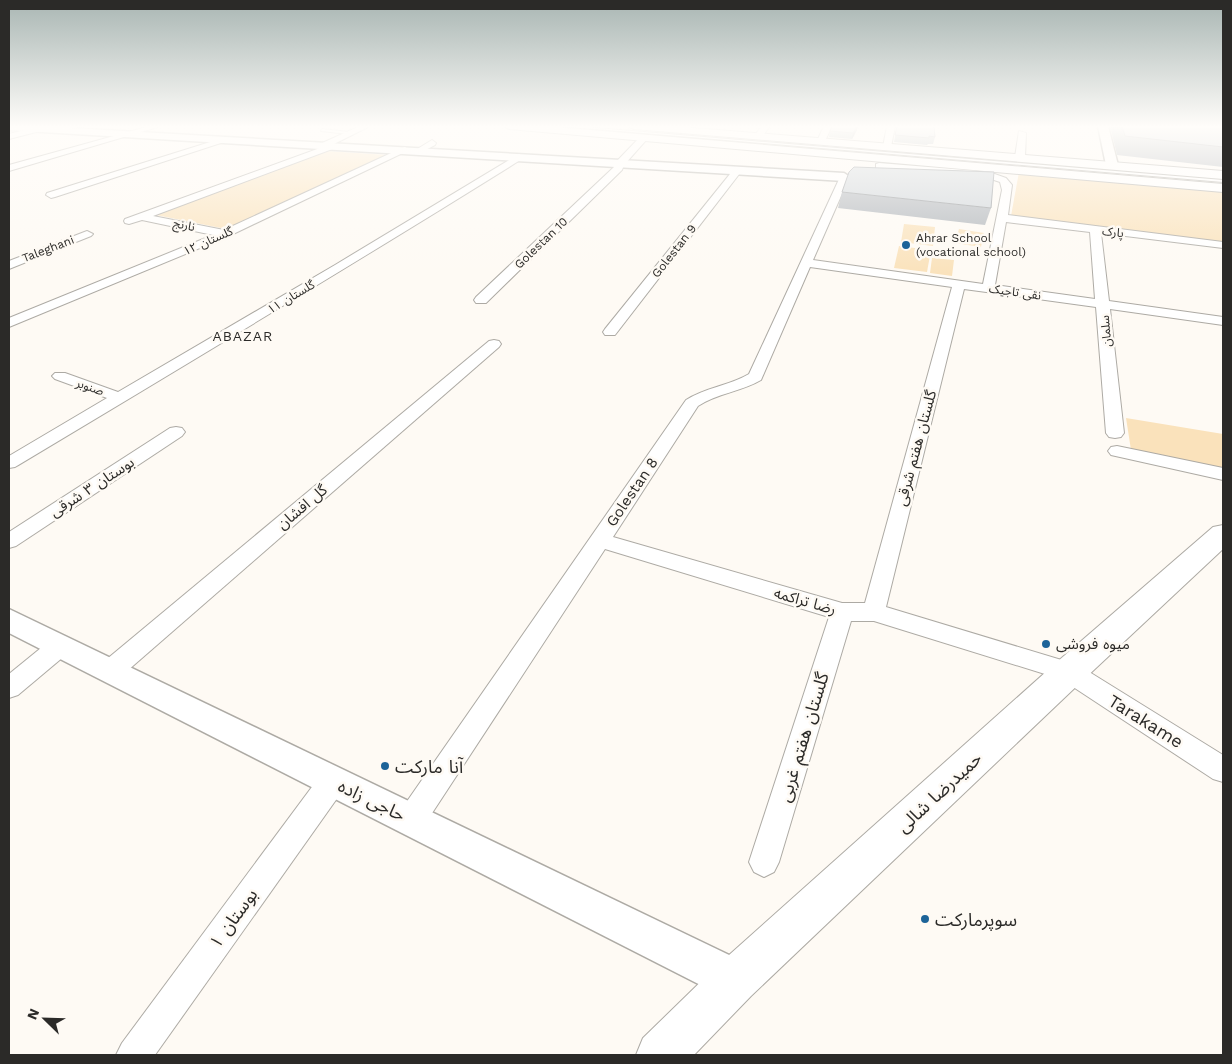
<svg xmlns="http://www.w3.org/2000/svg" width="1232" height="1064" viewBox="0 0 1232 1064" font-family="'Work Sans','Noto Sans Arabic',sans-serif">
  <rect width="100%" height="100%" fill="#fefaf4"/>
  <!-- green -->
  <g fill="#fae2bb">
    <path d="M 326,151 L 388,155 L 226,229 L 156,215 Z"/>
    <path d="M 1019,172 L 1223,190 L 1223,242 L 1019,218 L 1011,216 Z"/>
    <path d="M 904,224 L 935,227 L 933,246 L 901,242 Z"/>
    <path d="M 959,229 L 984,233 L 981,247 L 955,243 Z"/>
    <path d="M 899,246 L 931,250 L 927,272 L 894,268 Z"/>
    <path d="M 932,258 L 954,260 L 952,276 L 930,273 Z"/>
    <path d="M 1126,418 L 1223,434 L 1223,469 L 1131,450 Z"/>
  </g>
  <g fill="none" stroke-linecap="round" stroke-linejoin="round">
    <!-- service casing -->
    <g stroke="#adaaa4" stroke-width="2">
      <g id="service">
        <path d="M 561,126 L 572,126 L 1223,180 L 1223,182 Z"/>
        <path d="M 322,129 L 349,132 L 351,133 L 349,134 L 321,131 Z"/>
      </g>
    </g>
    <!-- minor casing -->
    <g stroke="#adaaa4" stroke-width="2">
      <g id="minor">
        <path d="M 41,126 L 45,128 L 44,130 L 9,139 L 9,134 Z"/>
        <path d="M 68,126 L 80,126 L 61,132 L 57,130 Z"/>
        <path d="M 150,126 L 161,126 L 9,171 L 9,165 Z"/>
        <path d="M 360,126 L 370,126 L 334,144 L 336,146 L 335,148 L 153,216 L 224,230 L 402,148 L 405,147 L 409,150 L 229,236 L 9,327 L 9,318 L 213,235 L 142,220 L 129,224 L 125,223 L 124,221 L 125,219 L 320,148 L 320,144 Z"/>
        <path d="M 762,126 L 770,126 L 761,138 L 755,138 L 754,136 Z"/>
        <path d="M 824,126 L 832,126 L 824,143 L 818,143 L 817,141 Z"/>
        <path d="M 887,126 L 895,126 L 891,147 L 887,150 L 883,147 Z"/>
        <path d="M 1019,131 L 1026,133 L 1025,157 L 1020,160 L 1015,157 Z"/>
        <path d="M 641,136 L 648,138 L 624,165 L 622,170 L 486,303 L 476,303 L 474,300 L 476,297 L 614,167 L 616,162 Z"/>
        <path d="M 223,138 L 230,140 L 55,197 L 51,198 L 46,195 L 47,193 Z"/>
        <path d="M 432,140 L 436,143 L 435,145 L 418,154 L 414,151 Z"/>
        <path d="M 519,154 L 524,157 L 522,159 C 354,264 185,365 15,467 L 9,468 L 9,456 L 107,398 L 55,379 L 52,376 L 55,373 L 65,373 L 118,392 L 335,265 Z"/>
        <path d="M 879,163 L 989,172 L 1006,178 L 1012,185 L 1008,215 L 1223,242 L 1223,248 L 1101,233 L 1109,301 L 1223,317 L 1223,325 L 1110,309 L 1124,433 L 1121,437 L 1115,438 L 1109,437 L 1106,433 L 1096,307 L 964,289 L 886,607 L 1078,665 L 1223,755 L 1223,782 L 1213,779 L 1061,679 L 874,621 L 851,621 L 779,862 L 774,872 L 764,877 L 754,872 L 749,862 L 829,617 L 605,549 L 421,830 L 411,834 L 401,830 L 397,820 L 401,810 L 686,400 C 706,387 729,386 749,374 L 841,175 L 866,175 L 871,178 L 866,181 L 848,180 L 813,260 L 983,284 L 1002,190 L 1000,182 L 988,178 L 876,168 L 876,164 ZM 1006,222 L 1090,232 L 1095,299 L 995,285 ZM 810,267 L 952,287 L 865,603 L 842,603 L 613,537 L 698,406 C 717,393 741,392 761,380 Z"/>
        <path d="M 737,168 L 740,169 L 740,173 L 615,335 L 605,335 L 603,332 L 605,329 L 734,169 Z"/>
        <path d="M 87,231 L 93,234 L 91,236 L 9,269 L 9,261 Z"/>
        <path d="M 494,340 L 499,341 L 501,344 L 499,347 L 119,678 L 110,681 L 101,678 L 98,671 L 101,664 L 489,341 Z"/>
        <path d="M 176,427 L 182,428 L 185,432 L 182,436 L 16,546 L 9,548 L 9,532 L 170,428 Z"/>
        <path d="M 1117,446 L 1223,468 L 1223,480 L 1111,455 L 1108,451 L 1111,447 Z"/>
        <path d="M 60,637 L 68,639 L 72,646 L 68,653 L 18,695 L 9,698 L 9,674 L 52,639 Z"/>
        <path d="M 333,768 L 343,772 L 347,781 L 343,790 L 155,1055 L 116,1055 L 122,1043 L 323,772 Z"/>
      </g>
    </g>
    <!-- tertiary casing -->
    <g stroke="#adaaa4" stroke-width="3">
      <g id="tertiary">
        <path d="M 9,126 L 36,126 L 844,173 L 850,177 L 844,181 L 9,130 Z"/>
        <path d="M 1098,126 L 1108,126 L 1118,165 L 1116,167 L 1112,168 L 1106,165 Z"/>
        <path d="M 9,609 L 750,965 L 756,980 L 750,995 L 735,1001 L 720,995 L 9,633 Z"/>
      </g>
    </g>
    <!-- secondary casing -->
    <g stroke="#adaaa4" stroke-width="2">
      <g id="secondary">
        <path d="M 628,126 L 669,126 L 1223,171 L 1223,179 L 634,129 Z"/>
        <path d="M 1223,525 L 1223,549 L 1081,682 L 751,996 L 694,1055 L 636,1055 L 643,1038 L 719,964 L 1057,662 L 1213,527 Z"/>
      </g>
    </g>
    <!-- trunk casing -->
    <g stroke="#adaaa4" stroke-width="2">
      <path id="trunk" d="M 503,126 L 543,126 L 1223,184 L 1223,192 L 509,129 Z"/>
    </g>
    <!-- service -->
    <use href="#service" fill="#fff" fill-rule="evenodd"/>
    <!-- minor -->
    <use href="#minor" fill="#fff" fill-rule="evenodd"/>
    <!-- tertiary -->
    <use href="#tertiary" fill="#fff" fill-rule="evenodd"/>
    <!-- secondary -->
    <use href="#secondary" fill="#fff" fill-rule="evenodd"/>
    <!-- trunk -->
    <use href="#trunk" fill="#fff" fill-rule="evenodd"/>
  </g>
  <!-- wall -->
  <g fill="#b1b6bb">
    <path d="M 832,126 L 858,126 L 857,130 L 852,139 L 829,137 L 830,131 Z"/>
    <path d="M 896,126 L 934,126 L 935,137 L 933,144 L 928,144 L 927,145 L 894,142 L 897,126 Z"/>
    <path d="M 1110,126 L 1223,126 L 1223,167 L 1117,155 Z"/>
    <path d="M 842,192 L 991,208 L 985,225 L 838,208 Z"/>
  </g>
  <!-- shaded-wall -->
  <path fill="#909498" d="M 857,126 L 858,126 L 857,130 L 852,139 L 853,133 Z"/>
  <!-- building -->
  <g fill="#ced4d9" stroke="#909498">
    <path d="M 832,126 L 857,126 L 853,133 L 830,131 Z"/>
    <path d="M 897,126 L 934,126 L 935,137 L 929,136 L 929,138 L 895,135 Z"/>
    <path d="M 1122,126 L 1223,126 L 1223,147 L 1125,136 Z"/>
    <path d="M 854,167 L 994,172 L 991,208 L 842,192 L 849,172 Z"/>
  </g>
  <!-- sky -->
  <linearGradient id="sky" x2="0" y2="1"><stop stop-color="#a9b6b3"/><stop offset="0.46" stop-color="#fffdfa"/><stop offset="1" stop-color="#fffdfa" stop-opacity="0"/></linearGradient>
  <rect width="1232" height="275" fill="url(#sky)"/>
  <!-- markers -->
  <g fill="#1d6398" stroke="#fefaf4" stroke-width="2">
    <circle cx="906" cy="245" r="5"/>
    <circle cx="1046" cy="644" r="5"/>
    <circle cx="385" cy="766" r="5"/>
    <circle cx="925" cy="919" r="5"/>
  </g>
  <g text-anchor="middle" dominant-baseline="central" stroke-width="5" stroke-linejoin="round" paint-order="stroke">
    <!-- far-street labels -->
    <g font-size="12" fill="#2b2a28" stroke="#fefaf4">
      <text transform="translate(184 225) rotate(12)">نارنج</text>
      <text transform="translate(1113 232) rotate(7)">پارک</text>
      <text transform="translate(208 241) rotate(-24)">گلستان ۱۲</text>
      <text transform="translate(541 243) rotate(-44)">Golestan 10</text>
      <text transform="translate(48 249) rotate(-21)">Taleghani</text>
      <text transform="translate(674 251) rotate(-52)">Golestan 9</text>
      <text transform="translate(1015 292) rotate(8)">نقی تاجیک</text>
      <text transform="translate(291 297) rotate(-31)">گلستان ۱۱</text>
      <text transform="translate(1106 331) rotate(-95)">سلمان</text>
      <text transform="translate(90 387) rotate(19)">صنوبر</text>
    </g>
    <!-- far-poi labels -->
    <g font-size="12" fill="#2b2a28" stroke="#fefaf4" text-anchor="start">
      <text x="916" y="238">Ahrar School<tspan x="916" dy="14">(vocational school)</tspan></text>
    </g>
    <!-- far-neighbourhood labels -->
    <g font-size="14" letter-spacing="1" fill="#2b2a28" stroke="#fefaf4">
      <text x="243" y="336">ABAZAR</text>
    </g>
    <!-- street labels -->
    <g font-size="15" fill="#2b2a28" stroke="#fefaf4">
      <text transform="translate(916 448) rotate(-75)">گلستان هفتم شرقی</text>
      <text transform="translate(92 487) rotate(-33)">بوستان ۳ شرقی</text>
      <text transform="translate(632 492) rotate(-56)">Golestan 8</text>
      <text transform="translate(302 507) rotate(-40)">گل افشان</text>
      <text transform="translate(805 601) rotate(16)">رضا تراکمه</text>
    </g>
    <!-- poi labels -->
    <g font-size="15" fill="#2b2a28" stroke="#fefaf4" text-anchor="start">
      <text x="1056" y="644">میوه فروشی</text>
    </g>
    <!-- near-street labels -->
    <g font-size="18" fill="#2b2a28" stroke="#fefaf4">
      <text transform="translate(1146 721) rotate(32)">Tarakame</text>
      <text transform="translate(803 737) rotate(-73)">گلستان هفتم غربی</text>
      <text transform="translate(939 792) rotate(-43)">حمیدرضا شالی</text>
      <text transform="translate(372 800) rotate(26)">حاجی زاده</text>
      <text transform="translate(233 918) rotate(-54)">بوستان ۱</text>
    </g>
    <!-- near-poi labels -->
    <g font-size="18" fill="#2b2a28" stroke="#fefaf4" text-anchor="start">
      <text x="395" y="766">آنا مارکت</text>
      <text x="935" y="919">سوپرمارکت</text>
    </g>
  </g>
  <!-- border -->
  <rect width="1232" height="1064" fill="none" stroke="#2b2a28" stroke-width="20"/>
  <!-- north arrow -->
  <g transform="translate(45 1019) rotate(293)" stroke="#fefaf4" stroke-width="4" paint-order="stroke">
  <path d="M0-4L9 19L0 12L-9 19Z" fill="#2b2a28"/>
  <text y="-8" font-size="14" font-weight="bold" text-anchor="middle" fill="#2b2a28">N</text>
  </g>
</svg>
